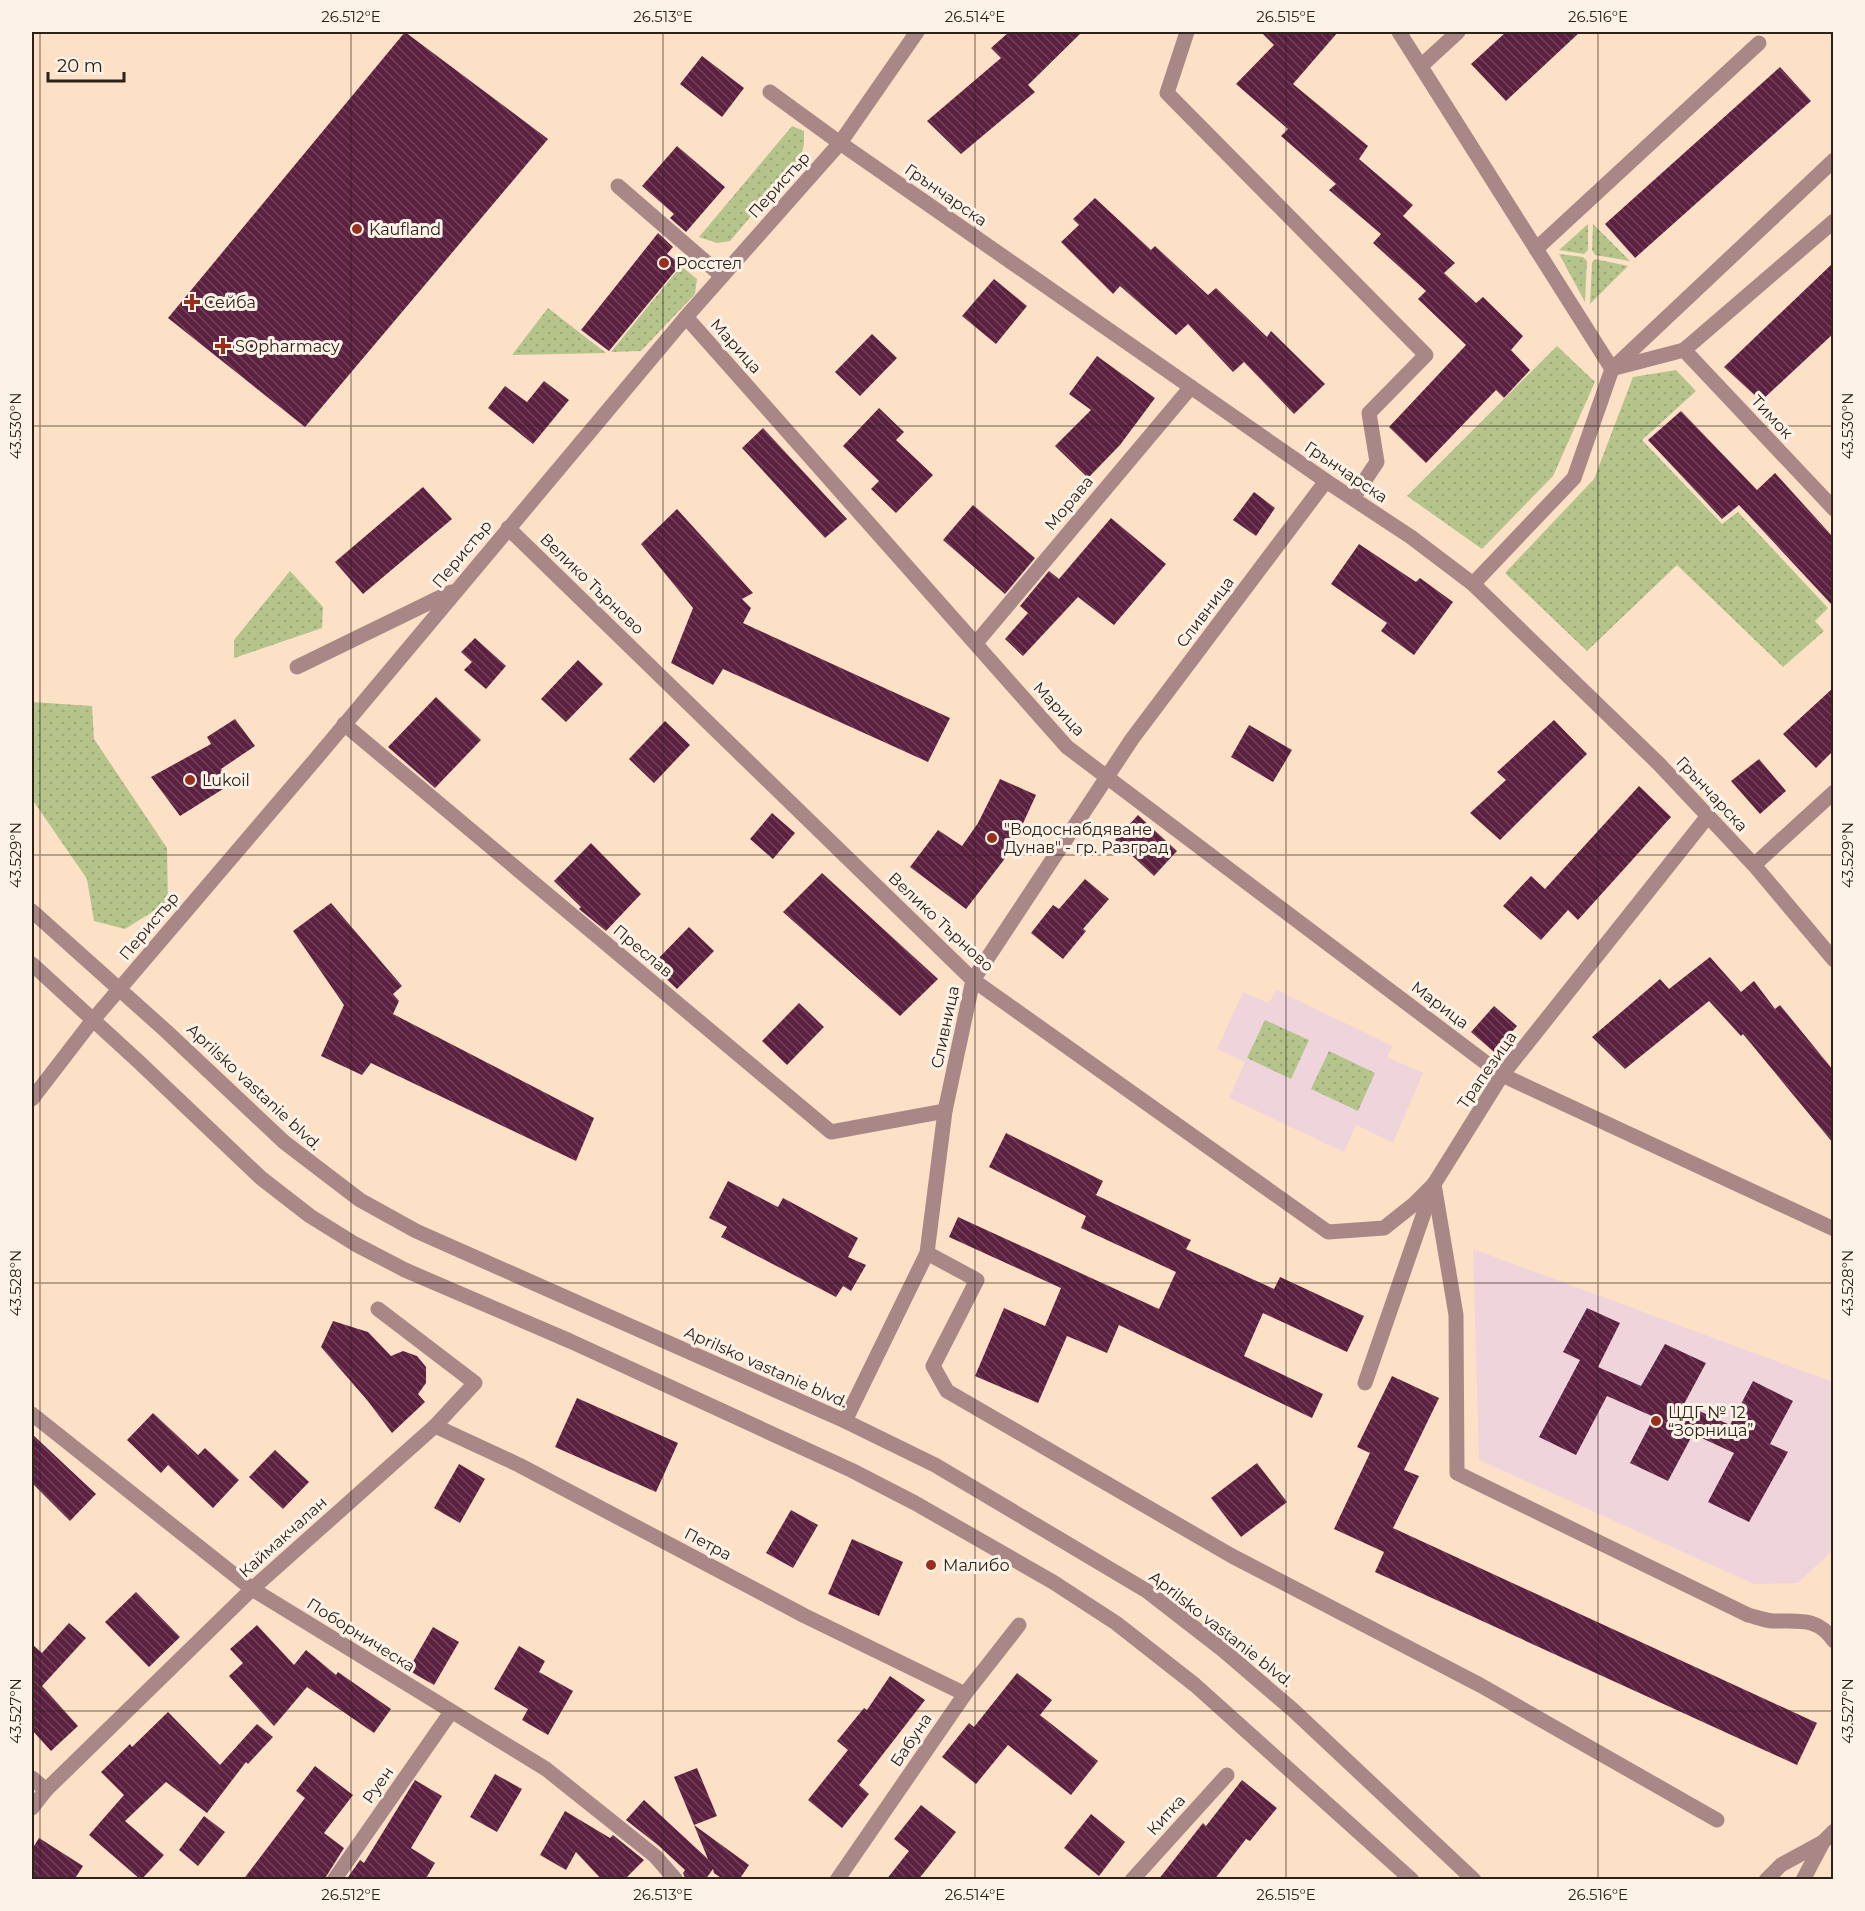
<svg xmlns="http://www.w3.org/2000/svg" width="1865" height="1911" viewBox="0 0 1865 1911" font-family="Montserrat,sans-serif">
  <defs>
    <pattern id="park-dots" width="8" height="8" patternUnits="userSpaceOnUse" patternTransform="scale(1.5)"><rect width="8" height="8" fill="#b4c48b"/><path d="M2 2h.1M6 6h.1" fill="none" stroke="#9ba877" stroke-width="1.8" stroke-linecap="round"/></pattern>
    <pattern id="building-back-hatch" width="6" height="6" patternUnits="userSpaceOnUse" patternTransform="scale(1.5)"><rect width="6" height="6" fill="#5c2141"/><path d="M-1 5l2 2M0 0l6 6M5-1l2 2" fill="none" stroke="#704059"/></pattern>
  </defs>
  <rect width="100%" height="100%" fill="#fde1c6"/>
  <!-- education -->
  <g fill="#efd5db">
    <path d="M 1276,990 L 1393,1046 L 1387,1057 L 1423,1073 L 1393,1143 L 1356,1125 L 1344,1152 L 1229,1098 L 1245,1062 L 1217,1049 L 1243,992 L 1269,1003 Z"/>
    <path d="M 1473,1249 L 1833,1382 L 1833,1550 L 1798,1583 L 1754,1584 L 1479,1460 Z"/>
  </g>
  <!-- park -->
  <g fill="url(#park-dots)">
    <path d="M 792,126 L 804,131 L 804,144 L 801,157 L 730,241 L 717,243 L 699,237 Z"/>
    <path d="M 1588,224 L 1588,250 L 1584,254 L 1559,250 Z"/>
    <path d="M 1593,224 L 1630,261 L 1595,255 L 1592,250 Z"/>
    <path d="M 1559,254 L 1583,257 L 1587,261 L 1585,302 Z"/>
    <path d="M 1595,259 L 1628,266 L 1590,304 L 1592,263 Z"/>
    <path d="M 681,266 L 697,279 L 695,294 L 641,351 L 611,352 Z"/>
    <path d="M 548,308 L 606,353 L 512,355 Z"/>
    <path d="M 1557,346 L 1595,382 L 1553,476 L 1482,549 L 1407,496 Z"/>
    <path d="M 1676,370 L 1696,391 L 1642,440 L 1722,524 L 1738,512 L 1828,608 L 1815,621 L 1824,631 L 1783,667 L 1677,565 L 1587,651 L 1505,573 L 1594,479 L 1633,377 Z"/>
    <path d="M 290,571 L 323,607 L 322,628 L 234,658 L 234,640 Z"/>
    <path d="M 32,702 L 92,706 L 94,739 L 167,848 L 168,902 L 125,929 L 94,921 L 87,879 L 32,799 Z"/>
    <path d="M 1265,1020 L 1309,1040 L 1291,1079 L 1247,1058 Z"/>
    <path d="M 1329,1051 L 1375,1073 L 1358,1111 L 1311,1089 Z"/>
  </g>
  <!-- building -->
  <g fill="url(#building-back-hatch)">
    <path d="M 405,32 L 548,139 L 305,427 L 168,318 Z"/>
    <path d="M 1009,32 L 1082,32 L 1028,85 L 1035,92 L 961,154 L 927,121 L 1001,58 L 991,48 Z"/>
    <path d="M 1261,32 L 1338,32 L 1293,84 L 1368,146 L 1359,159 L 1413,205 L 1403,216 L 1455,263 L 1444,273 L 1476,303 L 1483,297 L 1523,336 L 1511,350 L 1530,370 L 1504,398 L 1496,390 L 1426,463 L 1389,427 L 1466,345 L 1418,299 L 1426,291 L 1373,243 L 1381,234 L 1329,190 L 1336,184 L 1281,136 L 1288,129 L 1236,84 L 1274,45 Z"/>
    <path d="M 1506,32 L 1580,32 L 1506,101 L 1471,64 Z"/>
    <path d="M 702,56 L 744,88 L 722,117 L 680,84 Z"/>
    <path d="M 1780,67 L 1811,101 L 1635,258 L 1605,224 Z"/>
    <path d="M 677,146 L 725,187 L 686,232 L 670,218 L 674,214 L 642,186 Z"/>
    <path d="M 1095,198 L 1151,250 L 1155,246 L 1208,295 L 1216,288 L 1267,337 L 1271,331 L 1325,384 L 1294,414 L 1244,362 L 1233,372 L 1188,324 L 1176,335 L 1120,286 L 1113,294 L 1061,242 L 1079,225 L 1073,219 Z"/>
    <path d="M 658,233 L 673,247 L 667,254 L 681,264 L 609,351 L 581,330 Z"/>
    <path d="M 1833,263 L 1833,334 L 1761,401 L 1724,367 Z"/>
    <path d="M 994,279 L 1027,306 L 996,344 L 962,316 Z"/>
    <path d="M 872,334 L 897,358 L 860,396 L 835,372 Z"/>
    <path d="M 1097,356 L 1155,398 L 1120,445 L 1088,478 L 1055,446 L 1091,410 L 1069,394 Z"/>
    <path d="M 544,381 L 569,400 L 533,444 L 488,408 L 505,386 L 527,402 Z"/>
    <path d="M 879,408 L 904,432 L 896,440 L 933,475 L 896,513 L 871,489 L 879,481 L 843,446 Z"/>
    <path d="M 1681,411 L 1757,490 L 1775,473 L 1833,537 L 1833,606 L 1739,505 L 1722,519 L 1648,440 Z"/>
    <path d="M 763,428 L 847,519 L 825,538 L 742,448 Z"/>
    <path d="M 423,487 L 452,519 L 363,594 L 335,562 Z"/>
    <path d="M 1254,492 L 1275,508 L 1256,536 L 1233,520 Z"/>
    <path d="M 973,505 L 1035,558 L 1005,594 L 943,540 Z"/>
    <path d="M 677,509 L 753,593 L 742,599 L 751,608 L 743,623 L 950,718 L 928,762 L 723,669 L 713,685 L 671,663 L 693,608 L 641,544 Z"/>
    <path d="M 1111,518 L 1166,564 L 1114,625 L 1078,597 L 1023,656 L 1005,639 L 1028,613 L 1020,606 L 1049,571 L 1059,579 Z"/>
    <path d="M 1359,544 L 1416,582 L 1420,578 L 1453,602 L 1414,655 L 1381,631 L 1387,623 L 1331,584 Z"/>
    <path d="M 475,638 L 506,666 L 486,689 L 464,670 L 472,662 L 461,652 Z"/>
    <path d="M 578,660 L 603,684 L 566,722 L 541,699 Z"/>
    <path d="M 1833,688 L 1833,751 L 1816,768 L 1783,734 Z"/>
    <path d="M 436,697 L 481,740 L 435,788 L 388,747 Z"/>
    <path d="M 235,719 L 255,746 L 221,769 L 231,784 L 180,816 L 151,777 L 211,744 L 207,737 Z"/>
    <path d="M 1554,720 L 1587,754 L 1500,840 L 1470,813 L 1506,780 L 1497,772 Z"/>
    <path d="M 665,721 L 690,745 L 654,783 L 629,759 Z"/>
    <path d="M 1249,725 L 1292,750 L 1273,782 L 1231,757 Z"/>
    <path d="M 1759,759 L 1786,791 L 1760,814 L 1731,781 Z"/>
    <path d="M 1000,779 L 1036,795 L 1010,852 L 966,909 L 910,867 L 938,830 L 962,846 L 978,823 Z"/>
    <path d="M 1639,786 L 1671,817 L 1578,920 L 1568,910 L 1541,940 L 1503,906 L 1531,876 L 1545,889 Z"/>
    <path d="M 772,813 L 795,833 L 773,859 L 750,839 Z"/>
    <path d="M 1138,815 L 1177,851 L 1154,876 L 1115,840 Z"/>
    <path d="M 591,843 L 641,894 L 606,931 L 579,909 L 581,907 L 554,881 Z"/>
    <path d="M 822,873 L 938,979 L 900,1016 L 783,912 Z"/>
    <path d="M 1085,879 L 1109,899 L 1083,929 L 1086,931 L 1063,959 L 1031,933 L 1053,905 L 1059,909 Z"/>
    <path d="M 331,903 L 402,986 L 393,994 L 399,1001 L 393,1014 L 594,1118 L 576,1161 L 371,1063 L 362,1075 L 321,1056 L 344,1005 L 293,931 Z"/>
    <path d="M 689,927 L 714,951 L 677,989 L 652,965 Z"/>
    <path d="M 1710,957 L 1741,992 L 1754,981 L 1775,1009 L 1780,1005 L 1833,1070 L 1833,1143 L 1743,1034 L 1741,1036 L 1709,1001 L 1625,1069 L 1592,1037 L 1660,979 L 1669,989 Z"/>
    <path d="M 799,1003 L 824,1027 L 787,1065 L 762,1041 Z"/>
    <path d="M 1494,1006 L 1517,1026 L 1494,1052 L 1471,1032 Z"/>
    <path d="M 1006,1133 L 1103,1181 L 1096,1195 L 1191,1240 L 1186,1249 L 1274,1289 L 1280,1277 L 1364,1316 L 1347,1352 L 1263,1313 L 1244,1356 L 1323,1394 L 1312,1418 L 1119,1325 L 1107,1353 L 1067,1336 L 1038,1403 L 975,1376 L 1004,1308 L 1045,1326 L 1061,1288 L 949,1237 L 958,1217 L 1159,1309 L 1176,1272 L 1081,1228 L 1086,1216 L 989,1167 Z"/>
    <path d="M 728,1181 L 778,1207 L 783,1198 L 858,1238 L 848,1257 L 866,1265 L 851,1291 L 843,1286 L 836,1297 L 721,1237 L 727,1227 L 709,1218 Z"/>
    <path d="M 1587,1308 L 1620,1323 L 1598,1367 L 1641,1386 L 1665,1344 L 1706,1363 L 1684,1404 L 1730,1425 L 1753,1381 L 1793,1401 L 1770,1444 L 1788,1452 L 1749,1522 L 1708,1502 L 1734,1453 L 1693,1434 L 1668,1481 L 1630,1463 L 1654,1417 L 1607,1396 L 1576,1455 L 1539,1437 L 1580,1360 L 1563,1352 Z"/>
    <path d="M 333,1321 L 368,1332 L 391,1356 L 403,1351 L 417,1356 L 426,1367 L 426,1383 L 418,1394 L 425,1402 L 392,1433 L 367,1400 L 321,1347 Z"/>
    <path d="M 1392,1376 L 1439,1398 L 1404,1470 L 1419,1476 L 1393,1528 L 1817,1723 L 1797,1765 L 1375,1572 L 1384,1552 L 1334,1529 L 1370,1453 L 1357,1447 Z"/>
    <path d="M 577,1398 L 678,1443 L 656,1492 L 555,1447 Z"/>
    <path d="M 153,1413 L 198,1455 L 205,1448 L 239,1480 L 213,1508 L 168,1465 L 161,1473 L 127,1440 Z"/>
    <path d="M 32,1434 L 96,1494 L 70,1521 L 32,1483 Z"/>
    <path d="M 275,1450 L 309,1482 L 283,1509 L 249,1477 Z"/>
    <path d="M 1257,1463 L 1287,1502 L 1241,1537 L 1211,1498 Z"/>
    <path d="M 459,1464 L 485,1479 L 460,1523 L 434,1508 Z"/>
    <path d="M 791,1510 L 818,1525 L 793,1568 L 766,1553 Z"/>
    <path d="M 852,1539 L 903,1562 L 879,1616 L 828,1594 Z"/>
    <path d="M 136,1592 L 180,1637 L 149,1667 L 105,1622 Z"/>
    <path d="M 69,1623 L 86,1638 L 42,1686 L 78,1726 L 51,1751 L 32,1730 L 32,1644 L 42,1653 Z"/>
    <path d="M 257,1625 L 294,1665 L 306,1650 L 336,1675 L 338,1672 L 391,1709 L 374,1733 L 307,1687 L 274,1726 L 229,1676 L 243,1663 L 230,1649 Z"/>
    <path d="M 433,1627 L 459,1642 L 434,1685 L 408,1670 Z"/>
    <path d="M 519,1646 L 545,1661 L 539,1672 L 573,1691 L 548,1735 L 522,1720 L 528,1709 L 494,1689 Z"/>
    <path d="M 1017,1673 L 1052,1700 L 1040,1715 L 1098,1761 L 1071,1795 L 1008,1745 L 976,1784 L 942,1757 L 969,1723 L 974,1727 Z"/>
    <path d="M 890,1676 L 925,1700 L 859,1785 L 869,1794 L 842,1828 L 808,1800 L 848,1750 L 837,1741 L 864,1708 L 867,1710 Z"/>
    <path d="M 168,1712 L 220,1765 L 257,1724 L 273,1737 L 248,1764 L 246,1762 L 207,1813 L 166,1782 L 125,1821 L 164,1855 L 141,1880 L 89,1835 L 124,1795 L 101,1772 L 130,1744 L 132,1747 Z"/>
    <path d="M 315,1766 L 353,1795 L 324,1833 L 344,1848 L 324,1880 L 243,1880 L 305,1798 L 296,1791 Z"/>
    <path d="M 697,1768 L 717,1816 L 694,1825 L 674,1777 Z"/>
    <path d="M 495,1774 L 522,1789 L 497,1832 L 470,1817 Z"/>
    <path d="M 415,1780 L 442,1796 L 411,1848 L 435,1863 L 425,1880 L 346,1880 L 360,1860 L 364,1863 Z"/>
    <path d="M 1242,1780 L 1277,1808 L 1250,1841 L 1246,1839 L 1214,1880 L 1158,1880 L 1203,1823 L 1206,1826 Z"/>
    <path d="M 644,1800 L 708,1859 L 694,1825 L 749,1865 L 739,1880 L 724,1880 L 714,1873 L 713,1869 L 705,1880 L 686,1880 L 683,1873 L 685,1870 L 659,1846 L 626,1820 Z"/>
    <path d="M 921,1805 L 956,1832 L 918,1880 L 886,1880 L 909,1851 L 894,1839 Z"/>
    <path d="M 565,1811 L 610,1838 L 613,1835 L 644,1860 L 624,1880 L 602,1880 L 576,1852 L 566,1870 L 540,1855 Z"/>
    <path d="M 1091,1814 L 1125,1842 L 1099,1876 L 1064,1848 Z"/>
    <path d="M 204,1816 L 225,1832 L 198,1866 L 179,1850 Z"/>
    <path d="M 39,1838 L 83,1866 L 74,1880 L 32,1880 L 32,1849 Z"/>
  </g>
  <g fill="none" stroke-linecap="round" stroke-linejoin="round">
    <!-- minor -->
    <g stroke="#aa8787" stroke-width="15">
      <path d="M 1187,32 L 1167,93 L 1426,355 L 1369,413 L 1377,462 L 1353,498"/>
      <path d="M 1399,32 L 1612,369 L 1574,478 L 1473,584"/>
      <path d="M 1421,66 L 1458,32"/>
      <path d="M 770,92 L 840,143 L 1326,481 L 1411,537 L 1473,584 L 1660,765 L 1754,865 L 1834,960"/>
      <path d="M 618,186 L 722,276"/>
      <path d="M 1536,249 L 1759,43"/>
      <path d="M 686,317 L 1067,747 L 1502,1075 L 1834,1229"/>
      <path d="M 1684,350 L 1834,509"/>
      <path d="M 1615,368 L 1684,350 L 1834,221"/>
      <path d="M 1612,369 L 1834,160"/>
      <path d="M 508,528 L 973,980 L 1328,1232 L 1384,1228 L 1413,1205 L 1434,1184"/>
      <path d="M 976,643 L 1191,387"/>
      <path d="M 297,667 L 451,592"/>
      <path d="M 344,724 L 831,1132 L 945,1111"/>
      <path d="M 1754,865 L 1834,792"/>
      <path d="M 32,911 L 166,1031 L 284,1142 L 360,1200 L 416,1231 L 845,1421 L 935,1465 L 1147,1591 L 1223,1650 L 1293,1710 L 1474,1880"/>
      <path d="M 32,964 L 139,1062 L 261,1178 L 310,1216 L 355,1244 L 405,1270 L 570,1341 L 851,1470 L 915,1503 L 1053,1582 L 1116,1623 L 1195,1685 L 1412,1880"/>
      <path d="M 32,1099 L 92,1021 L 314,761 L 686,317 L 840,143 L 917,32"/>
      <path d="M 1434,1184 L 1456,1315 L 1457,1473 L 1748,1615 C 1756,1617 1764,1620 1772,1621 C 1798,1622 1817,1616 1834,1641"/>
      <path d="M 927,1253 L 977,1280 L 933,1366 L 947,1391 L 1232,1556 L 1480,1685 L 1717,1820"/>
      <path d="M 1365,1383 L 1434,1184 L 1502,1075 L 1708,816"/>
      <path d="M 32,1414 L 252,1589 L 546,1769 L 655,1856 L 676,1880"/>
      <path d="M 845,1421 L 927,1253 L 945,1111 L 973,980 L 1132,739 L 1326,481"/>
      <path d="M 435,1426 L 519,1465 L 805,1616 L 965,1694"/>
      <path d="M 32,1778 L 46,1790"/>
      <path d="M 32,1808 L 46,1790 L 252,1589 L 435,1426 L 475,1383 L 378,1309"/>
      <path d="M 334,1880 L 451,1712"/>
      <path d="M 837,1880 L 965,1694 L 1019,1625"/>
      <path d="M 1132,1880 L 1227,1775"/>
      <path d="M 1766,1880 L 1781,1865 L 1823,1842"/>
      <path d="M 1803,1880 L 1823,1842 L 1834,1831"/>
    </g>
  </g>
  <!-- ticks -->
  <path fill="none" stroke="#2b2117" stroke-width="1.5" stroke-opacity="0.45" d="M 40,32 L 40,1880M 351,32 L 351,1880M 663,32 L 663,1880M 975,32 L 975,1880M 1286,32 L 1286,1880M 1598,32 L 1598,1880M 32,426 L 1834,426M 32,855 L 1834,855M 32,1283 L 1834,1283M 32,1711 L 1834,1711"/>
  <!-- markers -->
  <g fill="#982f1d" stroke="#fdf2e7" stroke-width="2">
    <circle cx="357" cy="229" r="6"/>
    <circle cx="664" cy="263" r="6"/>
    <path d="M189 293h6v6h6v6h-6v6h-6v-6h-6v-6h6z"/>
    <path d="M220 337h6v6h6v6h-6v6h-6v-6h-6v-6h6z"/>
    <circle cx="190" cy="780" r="6"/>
    <circle cx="992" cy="838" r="6"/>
    <circle cx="1656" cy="1421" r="6"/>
    <circle cx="931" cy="1565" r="6"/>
  </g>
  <g text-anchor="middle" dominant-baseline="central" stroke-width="6" stroke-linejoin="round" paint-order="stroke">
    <!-- street labels -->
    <g font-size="16" fill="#2b2117" stroke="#fdf2e7">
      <text transform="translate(779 185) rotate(-48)">Перистър</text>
      <text transform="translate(946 195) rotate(35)">Грънчарска</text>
      <text transform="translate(736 346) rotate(48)">Марица</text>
      <text transform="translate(1772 417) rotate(47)">Тимок</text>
      <text transform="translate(1346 472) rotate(34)">Грънчарска</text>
      <text transform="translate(1069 503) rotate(-50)">Морава</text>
      <text transform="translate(462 554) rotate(-50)">Перистър</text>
      <text transform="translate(592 584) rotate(44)">Велико Търново</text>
      <text transform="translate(1205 612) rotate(-53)">Сливница</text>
      <text transform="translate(1059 709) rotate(47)">Марица</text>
      <text transform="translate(1712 794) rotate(47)">Грънчарска</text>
      <text transform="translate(941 922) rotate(43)">Велико Търново</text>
      <text transform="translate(149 926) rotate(-50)">Перистър</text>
      <text transform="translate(643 951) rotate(40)">Преслав</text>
      <text transform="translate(1440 1005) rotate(37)">Марица</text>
      <text transform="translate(945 1027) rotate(-78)">Сливница</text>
      <text transform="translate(1487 1070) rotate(-55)">Трапезица</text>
      <text transform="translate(254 1087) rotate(43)">Aprilsko vastanie blvd.</text>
      <text transform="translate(766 1367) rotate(24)">Aprilsko vastanie blvd.</text>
      <text transform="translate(283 1537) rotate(-42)">Каймакчалан</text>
      <text transform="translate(708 1544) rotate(28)">Петра</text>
      <text transform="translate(1221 1629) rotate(38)">Aprilsko vastanie blvd.</text>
      <text transform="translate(361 1635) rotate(32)">Поборническа</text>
      <text transform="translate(911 1740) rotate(-56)">Бабуна</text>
      <text transform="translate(378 1785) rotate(-55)">Руен</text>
      <text transform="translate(1166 1815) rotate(-48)">Китка</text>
    </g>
    <!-- poi labels -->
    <g font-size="16" fill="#2b2117" stroke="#fdf2e7" text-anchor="start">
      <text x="369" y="229">Kaufland</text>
      <text x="676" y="263">Росстел</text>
      <text x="204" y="302">Сейба</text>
      <text x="235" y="346">SOpharmacy</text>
      <text x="202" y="780">Lukoil</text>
      <text x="1004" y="829">"Водоснабдяване<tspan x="1004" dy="18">Дунав" - гр. Разград</tspan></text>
      <text x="1668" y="1412">ЦДГ № 12<tspan x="1668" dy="18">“Зорница”</tspan></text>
      <text x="943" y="1565">Малибо</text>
    </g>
  </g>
  <!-- border -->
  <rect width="1865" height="1911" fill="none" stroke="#fdf2e7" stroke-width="66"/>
  <!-- scale -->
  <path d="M48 72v9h76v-9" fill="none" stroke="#2b2117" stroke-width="3"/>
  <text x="57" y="72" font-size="18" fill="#2b2117" stroke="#fdf2e7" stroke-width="4.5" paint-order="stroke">20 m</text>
  <rect x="33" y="33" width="1799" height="1845" fill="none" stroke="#2b2117" stroke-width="2"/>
  <g font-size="15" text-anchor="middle" fill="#2b2117">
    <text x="351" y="22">26.512°E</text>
    <text x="663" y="22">26.513°E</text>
    <text x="975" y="22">26.514°E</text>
    <text x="1286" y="22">26.515°E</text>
    <text x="1598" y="22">26.516°E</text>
    <text transform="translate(16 426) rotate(-90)" y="5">43.530°N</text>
    <text transform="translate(1848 426) rotate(-90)" y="5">43.530°N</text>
    <text transform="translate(16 855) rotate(-90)" y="5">43.529°N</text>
    <text transform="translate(1848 855) rotate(-90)" y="5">43.529°N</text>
    <text transform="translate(16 1283) rotate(-90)" y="5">43.528°N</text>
    <text transform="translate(1848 1283) rotate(-90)" y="5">43.528°N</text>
    <text transform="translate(16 1711) rotate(-90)" y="5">43.527°N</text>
    <text transform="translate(1848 1711) rotate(-90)" y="5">43.527°N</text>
    <text x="351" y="1900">26.512°E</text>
    <text x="663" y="1900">26.513°E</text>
    <text x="975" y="1900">26.514°E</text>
    <text x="1286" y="1900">26.515°E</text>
    <text x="1598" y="1900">26.516°E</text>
  </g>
</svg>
